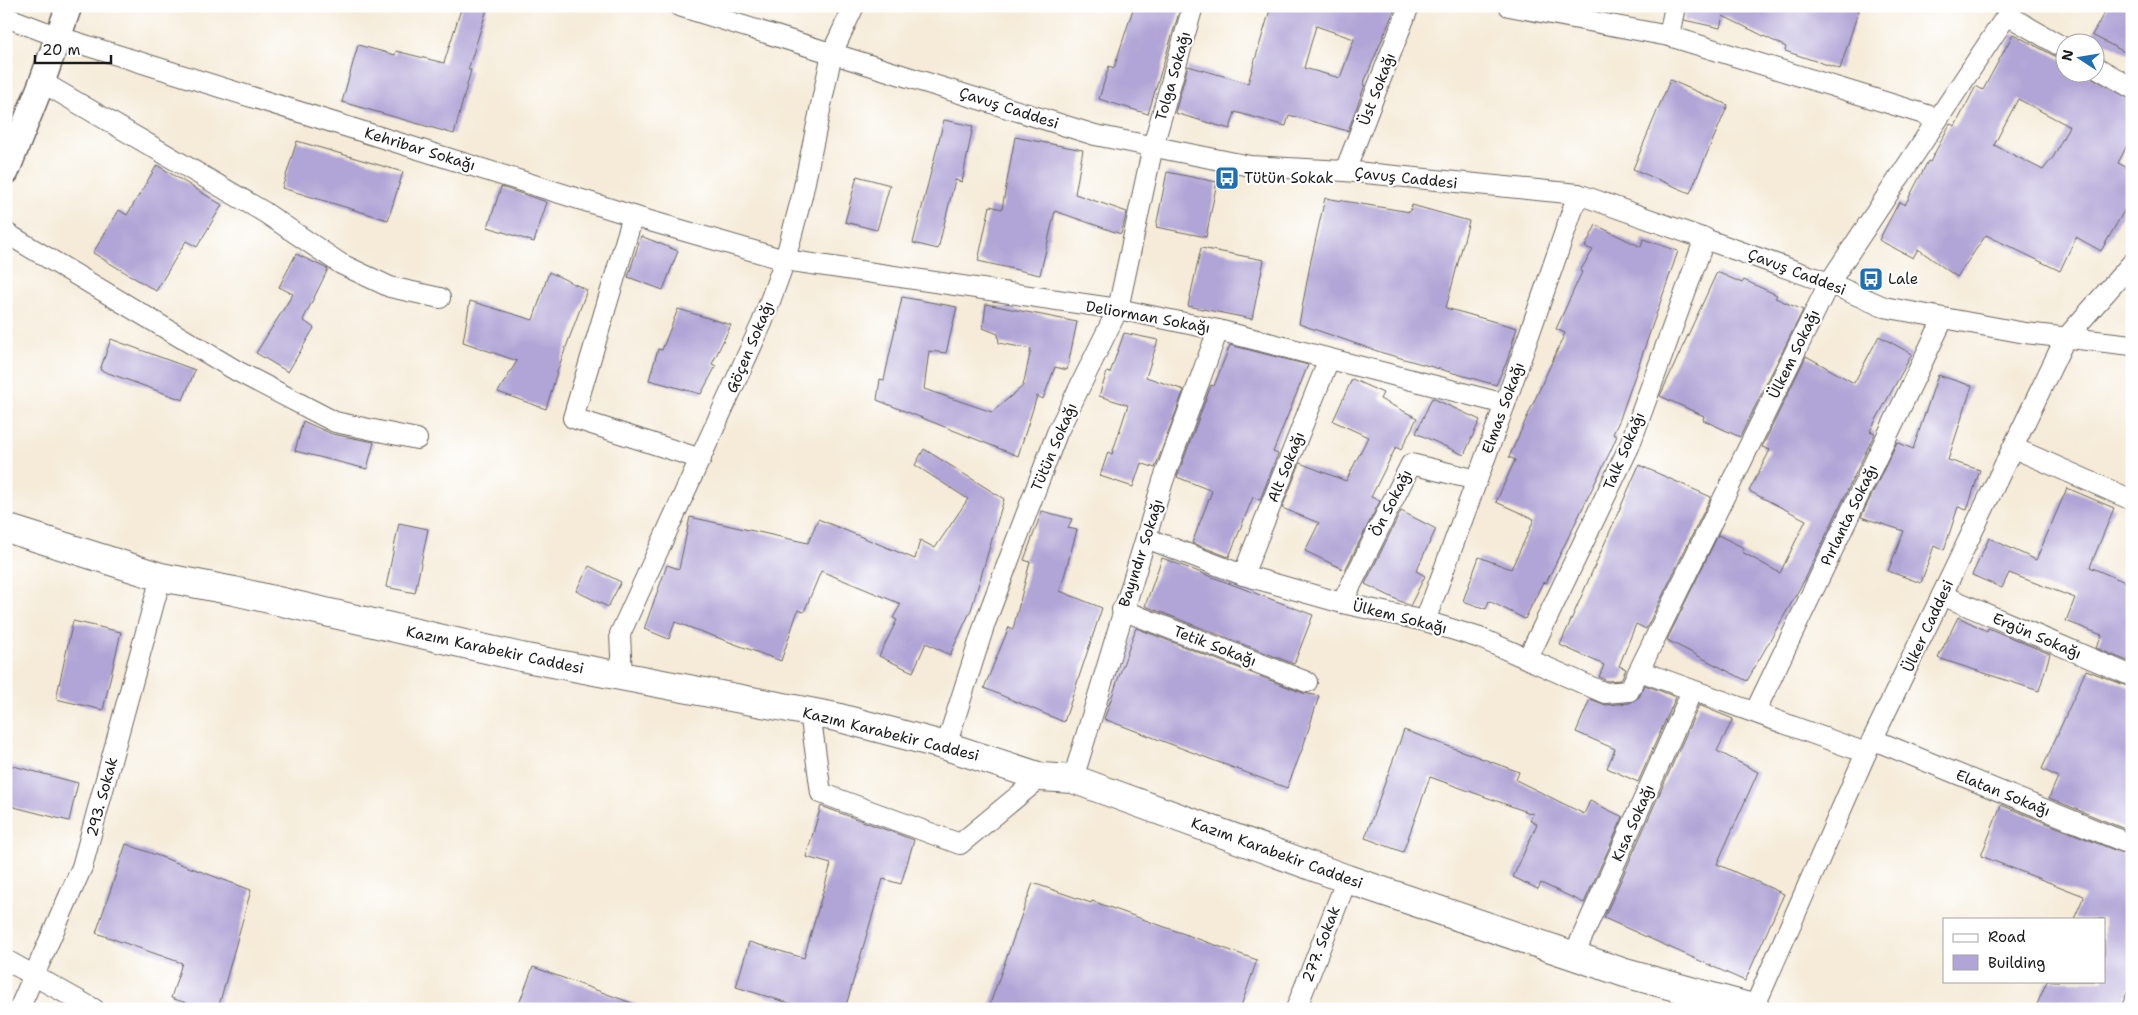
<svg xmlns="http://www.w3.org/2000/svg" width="2138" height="1015" viewBox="0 0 2138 1015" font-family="'Shantell Sans',sans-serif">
  <rect width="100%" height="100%" fill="#fff"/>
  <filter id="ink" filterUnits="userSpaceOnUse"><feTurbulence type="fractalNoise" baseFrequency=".02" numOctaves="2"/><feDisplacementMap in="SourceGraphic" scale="10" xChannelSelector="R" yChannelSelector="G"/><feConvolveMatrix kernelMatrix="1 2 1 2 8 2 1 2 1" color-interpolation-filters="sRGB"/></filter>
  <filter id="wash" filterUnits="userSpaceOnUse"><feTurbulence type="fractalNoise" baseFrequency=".0096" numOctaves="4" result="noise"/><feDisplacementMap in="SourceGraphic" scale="20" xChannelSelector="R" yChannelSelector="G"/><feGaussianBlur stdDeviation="1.12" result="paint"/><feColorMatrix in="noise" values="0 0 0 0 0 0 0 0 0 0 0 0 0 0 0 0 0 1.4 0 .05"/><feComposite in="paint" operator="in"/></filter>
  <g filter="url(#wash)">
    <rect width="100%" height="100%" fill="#f5ebd8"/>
    <g id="blocks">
      <!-- building -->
      <g fill="#b1a4d6" fill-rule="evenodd">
        <path d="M 462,6 L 488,6 L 468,70 L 471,70 L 454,134 L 342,102 L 358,45 L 395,55 L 396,51 L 444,63 Z"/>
        <path d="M 1134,6 L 1181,6 L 1148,114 L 1099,99 L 1109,66 L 1114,68 Z"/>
        <path d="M 1269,6 L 1396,6 L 1363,85 L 1365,85 L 1348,131 L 1289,115 L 1286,126 L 1235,112 L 1230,129 L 1175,113 L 1188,66 L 1248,83 L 1270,10 ZM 1316,26 L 1354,39 L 1340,78 L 1304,68 Z"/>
        <path d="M 1687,6 L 1860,6 L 1840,69 L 1785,51 L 1786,47 L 1723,16 L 1720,28 L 1684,20 Z"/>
        <path d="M 2108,6 L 2132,6 L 2132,56 L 2092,35 Z"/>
        <path d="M 2013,34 L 2064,61 L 2066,72 L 2082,72 L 2132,100 L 2132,136 L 2118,163 L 2132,170 L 2132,197 L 2101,251 L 2076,237 L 2060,271 L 1986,235 L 1957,277 L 1918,249 L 1913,258 L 1879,240 L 1899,202 L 1905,205 L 1928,161 L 1930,162 L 1950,124 L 1955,126 L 1976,86 L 1983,90 ZM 2018,99 L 2069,126 L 2054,156 L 2043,170 L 1994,145 Z"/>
        <path d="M 1670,80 L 1728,105 L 1690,193 L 1633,169 Z"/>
        <path d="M 944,120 L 973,126 L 962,182 L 955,180 L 938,249 L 913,243 Z"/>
        <path d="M 1015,137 L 1083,150 L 1075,194 L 1127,212 L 1121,234 L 1055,211 L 1040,275 L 978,261 L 990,206 L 1002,209 Z"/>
        <path d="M 297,141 L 403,172 L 388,220 L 282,188 Z"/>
        <path d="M 157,165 L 222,205 L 197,247 L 186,241 L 156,291 L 93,253 L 119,210 L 127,215 Z"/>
        <path d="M 1167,172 L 1217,182 L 1206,237 L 1156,227 Z"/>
        <path d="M 857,176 L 890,185 L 877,230 L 845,222 Z"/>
        <path d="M 501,187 L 547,202 L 534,242 L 488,227 Z"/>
        <path d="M 1325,198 L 1410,212 L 1412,205 L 1469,221 L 1446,308 L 1517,328 L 1507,361 L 1496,385 L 1383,353 L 1299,324 L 1311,260 Z"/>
        <path d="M 1596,225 L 1641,247 L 1643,239 L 1678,251 L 1620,419 L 1613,434 L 1617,436 L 1610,452 L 1546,583 L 1543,582 L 1525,619 L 1489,601 L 1486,609 L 1463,601 L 1479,557 L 1511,569 L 1530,529 L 1534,519 L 1496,502 L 1515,460 L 1509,457 L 1565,333 L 1556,329 L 1582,272 L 1580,271 L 1593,250 L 1585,247 Z"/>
        <path d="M 641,236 L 678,251 L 663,290 L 628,277 Z"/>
        <path d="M 1201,248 L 1264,260 L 1252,319 L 1188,306 Z"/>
        <path d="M 296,254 L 328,269 L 303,320 L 314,328 L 288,372 L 256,353 L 293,294 L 279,287 Z"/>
        <path d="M 549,272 L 587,290 L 558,369 L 546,409 L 498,392 L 517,361 L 463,342 L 470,301 L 533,320 Z"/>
        <path d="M 1717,272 L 1742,283 L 1744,280 L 1777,295 L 1775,298 L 1803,310 L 1740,437 L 1703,420 L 1704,416 L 1660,396 Z"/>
        <path d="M 902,297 L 957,307 L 946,353 L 929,351 L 924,389 L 992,412 L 1023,386 L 1031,349 L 999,343 L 998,334 L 983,328 L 986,304 L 1077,322 L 1067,370 L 1055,367 L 1043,399 L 1037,396 L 1018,456 L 877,400 L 880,379 L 884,380 Z"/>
        <path d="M 678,309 L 731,325 L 712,364 L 716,366 L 701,394 L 649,380 L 658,349 L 662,350 Z"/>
        <path d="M 1124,333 L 1158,340 L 1146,377 L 1184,390 L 1155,468 L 1141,463 L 1133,487 L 1100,476 L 1108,452 L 1112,454 L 1128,405 L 1099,396 L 1107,372 L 1110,373 Z"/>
        <path d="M 1879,336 L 1912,354 L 1870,431 L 1875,433 L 1805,579 L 1747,681 L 1667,640 L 1718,535 L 1744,548 L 1742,552 L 1780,573 L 1806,520 L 1749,491 L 1770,450 L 1762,447 L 1806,356 L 1854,383 Z"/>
        <path d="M 111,339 L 195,370 L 183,400 L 100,370 Z"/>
        <path d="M 1230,345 L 1308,365 L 1273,452 L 1278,454 L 1260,500 L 1253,497 L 1229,557 L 1192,543 L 1212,491 L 1177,477 L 1211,385 L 1214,386 Z"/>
        <path d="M 1938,375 L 1972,386 L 1948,460 L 1980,470 L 1967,510 L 1958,507 L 1944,550 L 1934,546 L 1921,583 L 1888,571 L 1904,531 L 1861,517 L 1897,442 L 1913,449 Z"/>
        <path d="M 1352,379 L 1383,393 L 1380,399 L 1417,418 L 1401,450 L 1396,447 L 1371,497 L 1380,501 L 1345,570 L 1305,551 L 1319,523 L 1282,508 L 1300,463 L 1346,481 L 1368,437 L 1333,421 Z"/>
        <path d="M 1432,398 L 1480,420 L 1464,455 L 1416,433 Z"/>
        <path d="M 303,421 L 332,434 L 374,442 L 367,469 L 295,451 Z"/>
        <path d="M 924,449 L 1004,499 L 971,610 L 950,655 L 926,643 L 913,672 L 879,656 L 897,620 L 893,618 L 901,604 L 821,571 L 804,612 L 798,610 L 781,661 L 675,622 L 669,639 L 644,629 L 667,565 L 679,569 L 690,517 L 808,543 L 818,519 L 915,559 L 920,540 L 935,548 L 968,499 L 915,465 Z"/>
        <path d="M 1639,465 L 1711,497 L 1646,629 L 1636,624 L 1619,666 L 1626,669 L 1621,680 L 1607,681 L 1599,677 L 1604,665 L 1560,645 Z"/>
        <path d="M 2067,488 L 2114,508 L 2090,567 L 2132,585 L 2132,663 L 2096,648 L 2102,635 L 2066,621 L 2075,598 L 2009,573 L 2002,588 L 1972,575 L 1989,538 L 2036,560 Z"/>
        <path d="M 1042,511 L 1072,519 L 1068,528 L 1077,530 L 1060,591 L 1102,608 L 1064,722 L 984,688 L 1009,627 L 1013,629 L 1030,562 L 1024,560 Z"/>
        <path d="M 1401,511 L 1436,529 L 1416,571 L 1425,576 L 1410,606 L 1365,584 Z"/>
        <path d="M 399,523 L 428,529 L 415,593 L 386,587 Z"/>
        <path d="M 1162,558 L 1313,615 L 1294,664 L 1145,606 Z"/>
        <path d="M 589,566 L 621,582 L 608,607 L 576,591 Z"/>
        <path d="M 1958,617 L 1987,631 L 1988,628 L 2050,654 L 2039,691 L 1938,658 Z"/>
        <path d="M 73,621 L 121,632 L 103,710 L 56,699 Z"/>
        <path d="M 1136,628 L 1303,693 L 1319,696 L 1303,747 L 1287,788 L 1104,719 Z"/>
        <path d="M 2086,670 L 2132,688 L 2132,832 L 2049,798 L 2058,777 L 2042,769 Z"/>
        <path d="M 1645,685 L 1676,697 L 1638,782 L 1607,768 L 1615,749 L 1576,732 L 1590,699 L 1606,705 L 1630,703 L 1639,697 Z"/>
        <path d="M 1699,705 L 1733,719 L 1717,751 L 1758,772 L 1717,864 L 1784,894 L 1745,981 L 1604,918 Z"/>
        <path d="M 1404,730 L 1519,772 L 1516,780 L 1584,814 L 1590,801 L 1623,817 L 1584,903 L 1541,883 L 1538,889 L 1513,877 L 1537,824 L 1530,820 L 1533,814 L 1430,777 L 1403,852 L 1365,838 Z"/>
        <path d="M 6,764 L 78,783 L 69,821 L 6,805 Z"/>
        <path d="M 2001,805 L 2132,857 L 2132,981 L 2120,1009 L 2035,1009 L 2047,981 L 2104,981 L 2104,919 L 2074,919 L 2084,896 L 1981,856 Z"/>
        <path d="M 821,806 L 914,840 L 901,884 L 883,879 L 845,1009 L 808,1009 L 736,987 L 749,942 L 804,958 L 831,864 L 806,857 Z"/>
        <path d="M 126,844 L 251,890 L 218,1009 L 205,1009 L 171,998 L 182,963 L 96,933 Z"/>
        <path d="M 1033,883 L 1091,903 L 1092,901 L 1257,960 L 1240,1009 L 1002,1009 L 990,1004 Z"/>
        <path d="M 533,967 L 640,1006 L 640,1009 L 517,1009 Z"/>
      </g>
    </g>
  </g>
  <g filter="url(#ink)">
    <use href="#blocks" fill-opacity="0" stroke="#68645e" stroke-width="1"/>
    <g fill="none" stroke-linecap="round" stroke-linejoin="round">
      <!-- minor casing -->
      <g stroke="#68645e" stroke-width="22">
        <g id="minor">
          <path d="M 679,6 L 1095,135 L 1250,166 L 1345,171 L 1578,194 L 1829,283 L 1884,307 L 2025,333 L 2132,345"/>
          <path d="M 1509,6 L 1669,36 L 1937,118"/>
          <path d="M 2007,15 L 2066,49"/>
          <path d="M 6,17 L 56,36 L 643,219 L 785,260 L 1118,309 L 1218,330 L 1505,404"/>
          <path d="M 1669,36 L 1675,6"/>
          <path d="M 2096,67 L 2132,88"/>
          <path d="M 42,82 L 264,212 L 341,264 L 390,287 L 440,298"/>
          <path d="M 1345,171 L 1409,6"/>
          <path d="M 633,216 L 573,418 L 701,459"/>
          <path d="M 6,233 L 237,371 L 335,422 L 417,439"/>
          <path d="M 2014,448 L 2132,500"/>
          <path d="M 1146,538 L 1243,575 L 1342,603 L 1425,621 L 1480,638 L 1605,693 L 1629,691 L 1829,283 L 2013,6"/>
          <path d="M 1243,575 L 1329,359"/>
          <path d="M 1942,595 L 2132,676"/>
          <path d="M 1342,603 L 1411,464 L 1477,480"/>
          <path d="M 1122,610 L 1307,682"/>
          <path d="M 1425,621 L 1505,404 L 1578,194"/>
          <path d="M 1528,658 L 1629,447 L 1705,238"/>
          <path d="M 1640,671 L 1866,753"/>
          <path d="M 622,677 L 620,634 L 762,323 L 785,260 L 802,196 L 832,53 L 854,6"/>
          <path d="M 810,712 L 821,793 L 960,844 L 1041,777"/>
          <path d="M 1755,712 L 1943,319"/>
          <path d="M 1874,740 L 2132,845"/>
          <path d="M 946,746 L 985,623 L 1057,433 L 1118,309 L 1153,146 L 1193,6"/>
          <path d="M 1073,779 L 1163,481 L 1218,330"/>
          <path d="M 1574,955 L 1692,691"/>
          <path d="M 6,960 L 94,1009"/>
          <path d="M 1754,1008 L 1866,753 L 2065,339 L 2132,263"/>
          <path d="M 19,1009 L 82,867 L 161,577"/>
          <path d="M 1296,1009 L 1347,879"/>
        </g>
      </g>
      <!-- tertiary casing -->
      <g stroke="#68645e" stroke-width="28">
        <path id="tertiary" d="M 6,172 L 42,82 L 69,6"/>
      </g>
      <!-- primary casing -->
      <g stroke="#68645e" stroke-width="30">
        <path id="primary" d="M 6,528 L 161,577 L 234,591 L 521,657 L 836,717 L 946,746 L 1041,777 L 1073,779 L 1347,879 L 1625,973 L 1756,1009"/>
      </g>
      <!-- minor -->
      <use href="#minor" stroke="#fff" stroke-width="20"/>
      <!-- tertiary -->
      <use href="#tertiary" stroke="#fff" stroke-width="25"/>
      <!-- primary -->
      <use href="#primary" stroke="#fff" stroke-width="28"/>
    </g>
  </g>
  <!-- icons -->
  <defs>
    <g id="bus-square" transform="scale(1.25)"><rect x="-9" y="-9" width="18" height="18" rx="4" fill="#1f6fb2" stroke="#fff"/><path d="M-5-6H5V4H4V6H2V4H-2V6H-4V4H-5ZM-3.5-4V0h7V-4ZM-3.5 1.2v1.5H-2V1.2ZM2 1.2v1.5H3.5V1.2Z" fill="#fff"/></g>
  </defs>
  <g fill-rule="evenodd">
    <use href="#bus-square" x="1227" y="178"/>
    <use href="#bus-square" x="1871" y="279"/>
  </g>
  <g text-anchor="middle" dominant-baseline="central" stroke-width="4.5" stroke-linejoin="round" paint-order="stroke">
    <!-- street labels -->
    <g font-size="15" fill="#1c1c1c" stroke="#fff">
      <text transform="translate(1173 76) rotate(-74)">Tolga Sokağı</text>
      <text transform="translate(1377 89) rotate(-69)">Üst Sokağı</text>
      <text transform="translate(1009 108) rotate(18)">Çavuş Caddesi</text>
      <text transform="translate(420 149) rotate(17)">Kehribar Sokağı</text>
      <text transform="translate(1406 178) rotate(6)">Çavuş Caddesi</text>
      <text transform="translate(1797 272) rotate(21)">Çavuş Caddesi</text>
      <text transform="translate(1148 317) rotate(10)">Deliorman Sokağı</text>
      <text transform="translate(750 347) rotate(-67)">Göçen Sokağı</text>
      <text transform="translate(1794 354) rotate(-64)">Ülkem Sokağı</text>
      <text transform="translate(1503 408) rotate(-70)">Elmas Sokağı</text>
      <text transform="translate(1054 447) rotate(-67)">Tütün Sokağı</text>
      <text transform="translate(1624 451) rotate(-67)">Talk Sokağı</text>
      <text transform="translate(1286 467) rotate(-68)">Alt Sokağı</text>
      <text transform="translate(1391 503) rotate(-63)">Ön Sokağı</text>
      <text transform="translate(1849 515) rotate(-64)">Pırlanta Sokağı</text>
      <text transform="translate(1141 553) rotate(-72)">Bayındır Sokağı</text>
      <text transform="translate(1400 617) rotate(14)">Ülkem Sokağı</text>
      <text transform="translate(1928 626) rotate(-65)">Ülker Caddesi</text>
      <text transform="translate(2037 636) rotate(23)">Ergün Sokağı</text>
      <text transform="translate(1215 646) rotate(21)">Tetik Sokağı</text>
      <text transform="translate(495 650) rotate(12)">Kazım Karabekir Caddesi</text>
      <text transform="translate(891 734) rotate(14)">Kazım Karabekir Caddesi</text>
      <text transform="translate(2003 793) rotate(22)">Elatan Sokağı</text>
      <text transform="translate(102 797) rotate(-75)">293. Sokak</text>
      <text transform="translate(1633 823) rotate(-66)">Kısa Sokağı</text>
      <text transform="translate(1277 853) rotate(20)">Kazım Karabekir Caddesi</text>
      <text transform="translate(1321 944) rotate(-69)">277. Sokak</text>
    </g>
    <!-- poi labels -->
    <g font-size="15" fill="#1c1c1c" stroke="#fff" text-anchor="start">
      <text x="1244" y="178">Tütün Sokak</text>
      <text x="1888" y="279">Lale</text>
    </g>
  </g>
  <!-- margin -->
  <rect width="2138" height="1015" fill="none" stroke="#fff" stroke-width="25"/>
  <!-- legend -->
  <rect x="1943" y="918" width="162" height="65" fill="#ffffff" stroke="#a4a4a4"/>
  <rect x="1953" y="934" width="25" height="8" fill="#ffffff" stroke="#a4a4a4"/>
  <text x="1988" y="942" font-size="15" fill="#1c1c1c">Road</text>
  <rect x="1953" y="955" width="25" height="15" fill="#b1a4d6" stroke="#a4a4a4"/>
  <text x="1988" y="968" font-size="15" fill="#1c1c1c">Building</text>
  <!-- north arrow -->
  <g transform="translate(2080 58) rotate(282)"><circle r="24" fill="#ffffff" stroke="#a4a4a4"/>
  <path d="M0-4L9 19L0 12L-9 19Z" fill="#1f6fb2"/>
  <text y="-8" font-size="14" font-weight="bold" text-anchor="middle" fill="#1c1c1c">N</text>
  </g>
  <!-- scale -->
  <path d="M35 55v8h76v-8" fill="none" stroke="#1c1c1c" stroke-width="2.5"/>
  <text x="42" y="55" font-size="15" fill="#1c1c1c" stroke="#ffffff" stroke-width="4" paint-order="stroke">20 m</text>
</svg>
